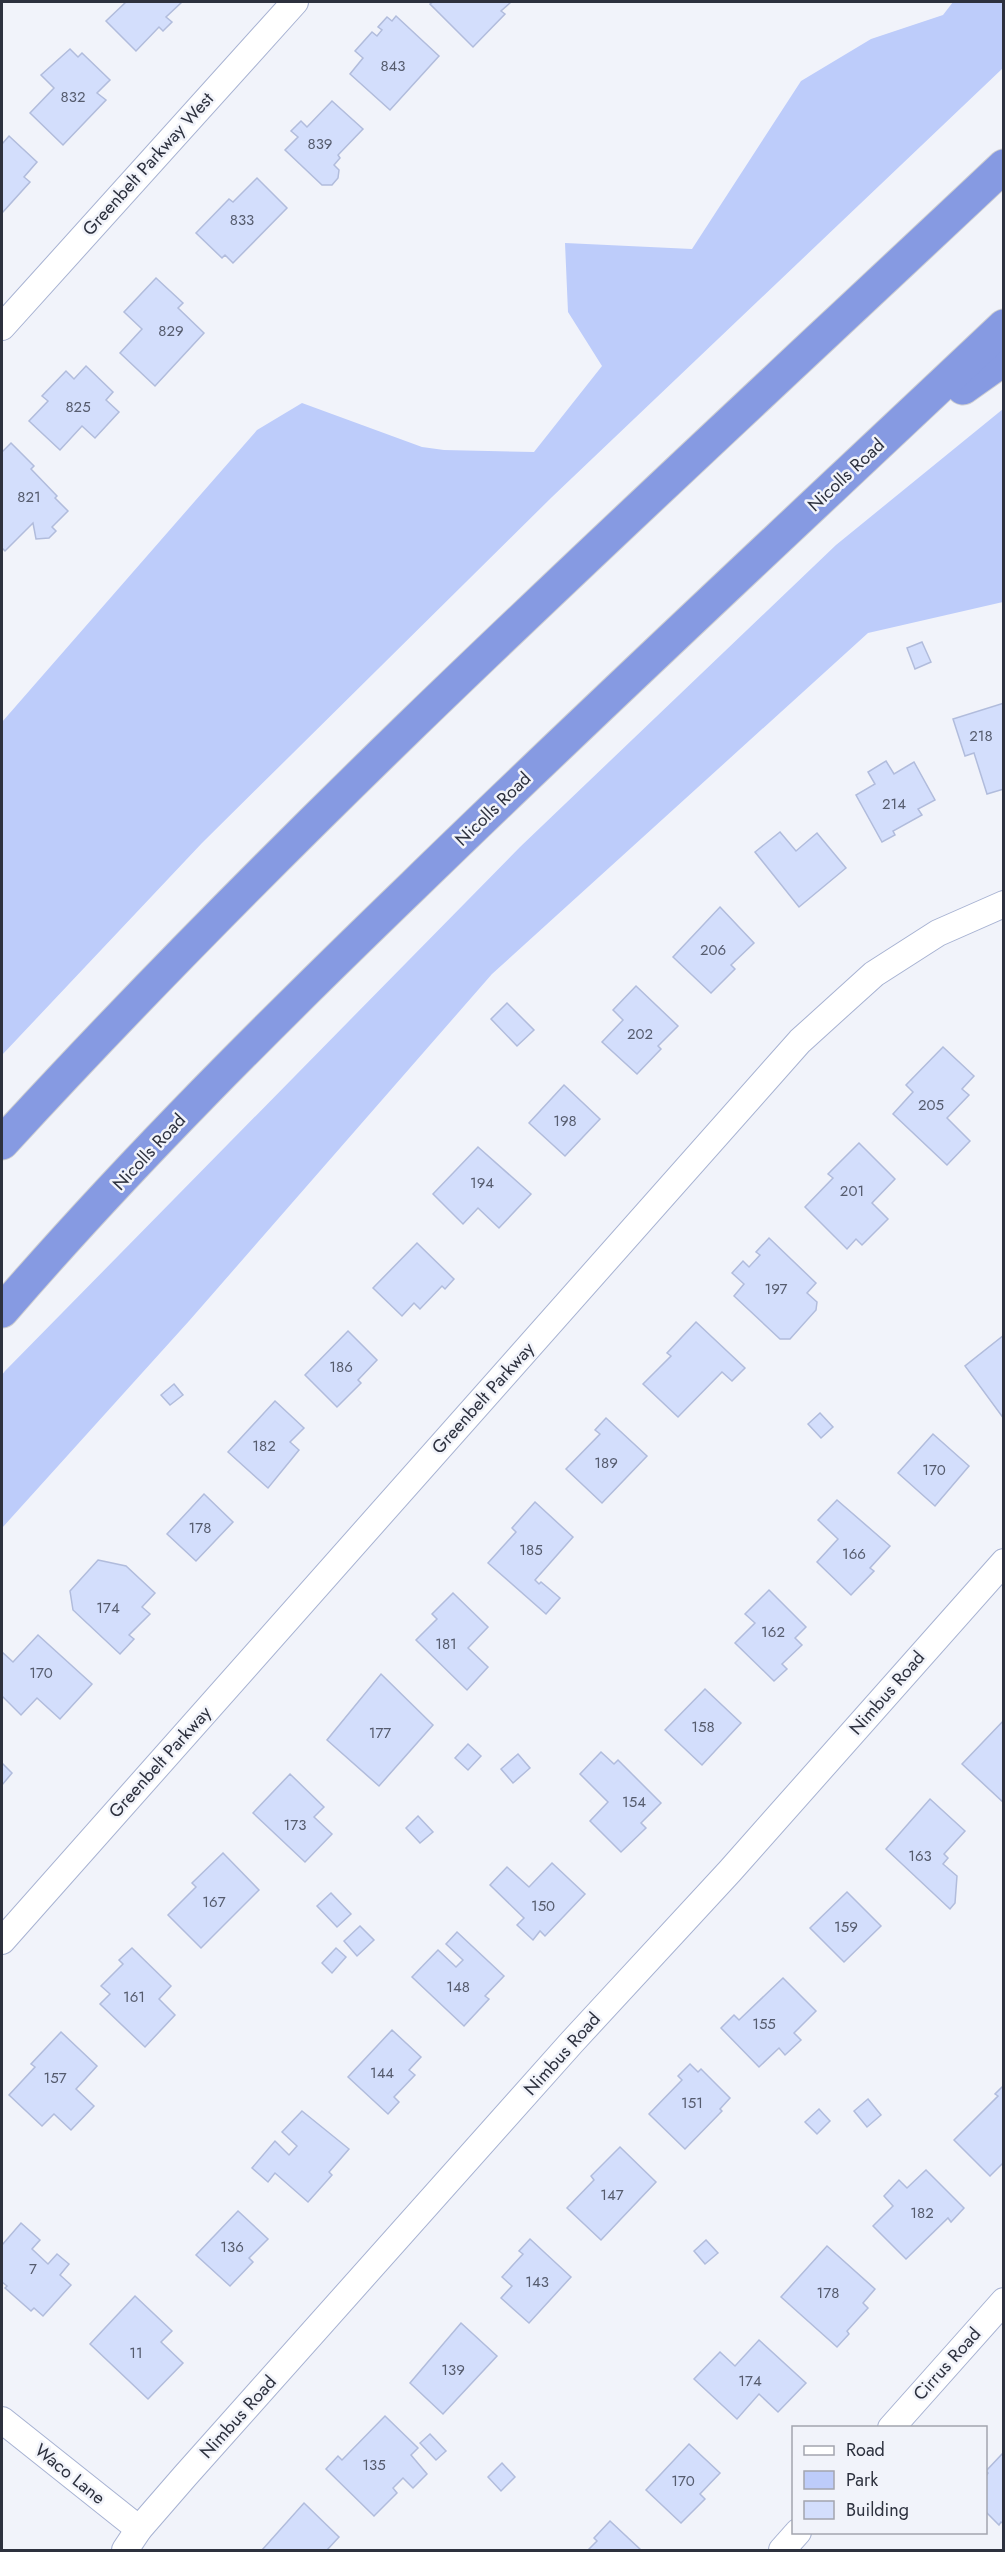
<svg xmlns="http://www.w3.org/2000/svg" width="1005" height="2552" viewBox="0 0 1005 2552" font-family="Jost,sans-serif">
  <rect width="100%" height="100%" fill="#f1f3fa"/>
  <!-- green -->
  <g fill="#bdccfa">
    <path d="M 953,2 L 1003,2 L 1003,68 L 552,497 L 202,843 L 2,1055 L 2,722 L 257,430 L 302,403 L 422,447 L 444,450 L 534,452 L 602,366 L 568,312 L 565,243 L 692,249 L 801,81 L 871,39 L 943,15 Z"/>
    <path d="M 1003,409 L 1003,602 L 868,633 L 492,974 L 189,1321 L 2,1528 L 2,1375 L 5,1371 L 520,847 L 836,545 Z"/>
  </g>
  <!-- building -->
  <g fill="#d3defc" stroke="#b1bcdc" stroke-width="1.5">
    <path d="M 126,2 L 182,2 L 166,17 L 172,22 L 163,31 L 159,27 L 136,51 L 106,21 Z"/>
    <path d="M 433,2 L 511,2 L 501,11 L 505,14 L 473,47 L 430,4 Z"/>
    <path d="M 396,16 L 439,56 L 390,110 L 350,74 L 363,58 L 355,51 L 372,32 L 377,36 L 382,30 L 378,27 L 387,17 L 392,21 Z"/>
    <path d="M 70,49 L 78,57 L 82,53 L 110,80 L 97,93 L 106,100 L 63,145 L 30,113 L 54,88 L 41,75 Z"/>
    <path d="M 332,101 L 363,129 L 338,155 L 340,158 L 334,165 L 339,170 L 338,178 L 332,185 L 322,185 L 285,150 L 298,137 L 291,131 L 301,121 L 307,127 Z"/>
    <path d="M 9,136 L 37,162 L 24,177 L 30,182 L 2,213 L 2,144 Z"/>
    <path d="M 257,178 L 287,208 L 233,263 L 225,255 L 222,258 L 196,233 L 229,199 L 233,202 Z"/>
    <path d="M 156,278 L 183,303 L 178,308 L 204,333 L 155,386 L 120,353 L 142,329 L 124,312 Z"/>
    <path d="M 86,366 L 113,392 L 106,400 L 119,412 L 95,438 L 82,426 L 60,450 L 29,421 L 48,401 L 42,396 L 66,371 L 74,379 Z"/>
    <path d="M 11,443 L 34,466 L 31,469 L 57,496 L 55,498 L 68,511 L 52,527 L 56,531 L 49,538 L 36,539 L 33,523 L 5,551 L 2,548 L 2,452 Z"/>
    <path d="M 922,642 L 931,662 L 915,669 L 907,648 Z"/>
    <path d="M 1004,703 L 1004,789 L 987,794 L 974,753 L 965,756 L 953,719 Z"/>
    <path d="M 886,761 L 894,774 L 914,762 L 935,800 L 918,809 L 922,815 L 893,831 L 895,835 L 882,842 L 856,795 L 875,784 L 868,772 Z"/>
    <path d="M 780,832 L 796,851 L 817,833 L 846,868 L 799,907 L 755,852 Z"/>
    <path d="M 720,907 L 754,943 L 731,965 L 735,969 L 711,993 L 673,957 Z"/>
    <path d="M 636,986 L 678,1026 L 658,1046 L 661,1049 L 637,1074 L 602,1042 L 623,1020 L 613,1010 Z"/>
    <path d="M 507,1003 L 534,1030 L 517,1046 L 491,1019 Z"/>
    <path d="M 943,1047 L 974,1076 L 962,1089 L 969,1095 L 947,1118 L 970,1141 L 947,1165 L 893,1114 L 913,1092 L 906,1085 Z"/>
    <path d="M 564,1085 L 600,1119 L 565,1156 L 529,1123 Z"/>
    <path d="M 859,1143 L 895,1179 L 872,1203 L 888,1219 L 862,1245 L 856,1239 L 847,1249 L 805,1207 L 833,1178 L 828,1174 Z"/>
    <path d="M 478,1147 L 531,1194 L 499,1228 L 478,1208 L 463,1224 L 433,1194 Z"/>
    <path d="M 769,1238 L 816,1283 L 807,1293 L 817,1302 L 816,1310 L 790,1339 L 780,1339 L 734,1296 L 744,1284 L 732,1273 L 743,1261 L 749,1267 L 760,1255 L 756,1252 Z"/>
    <path d="M 417,1243 L 454,1279 L 445,1289 L 442,1286 L 420,1309 L 414,1303 L 402,1316 L 373,1288 Z"/>
    <path d="M 696,1322 L 745,1368 L 732,1381 L 722,1372 L 678,1417 L 643,1384 L 671,1356 L 667,1353 Z"/>
    <path d="M 348,1331 L 377,1360 L 358,1380 L 361,1383 L 337,1407 L 305,1375 Z"/>
    <path d="M 1004,1335 L 1004,1419 L 965,1366 Z"/>
    <path d="M 174,1384 L 183,1395 L 170,1405 L 161,1395 Z"/>
    <path d="M 275,1401 L 304,1428 L 290,1442 L 299,1450 L 268,1488 L 228,1452 Z"/>
    <path d="M 820,1413 L 833,1427 L 821,1438 L 808,1424 Z"/>
    <path d="M 606,1418 L 647,1456 L 602,1503 L 566,1469 L 600,1434 L 595,1430 Z"/>
    <path d="M 933,1434 L 969,1466 L 935,1506 L 898,1473 Z"/>
    <path d="M 204,1494 L 233,1522 L 196,1561 L 167,1534 Z"/>
    <path d="M 837,1500 L 890,1546 L 870,1568 L 874,1571 L 851,1595 L 817,1562 L 838,1539 L 818,1520 Z"/>
    <path d="M 535,1502 L 573,1537 L 535,1580 L 539,1584 L 541,1582 L 560,1598 L 546,1614 L 488,1563 L 516,1532 L 512,1528 Z"/>
    <path d="M 98,1560 L 126,1566 L 155,1593 L 142,1607 L 150,1614 L 129,1635 L 134,1639 L 120,1654 L 73,1610 L 70,1591 Z"/>
    <path d="M 769,1590 L 806,1627 L 795,1638 L 802,1645 L 782,1664 L 787,1669 L 774,1681 L 735,1643 L 755,1623 L 745,1614 Z"/>
    <path d="M 453,1593 L 488,1627 L 468,1648 L 488,1667 L 467,1690 L 416,1640 L 437,1619 L 432,1614 Z"/>
    <path d="M 38,1635 L 92,1684 L 60,1719 L 37,1698 L 21,1715 L 2,1696 L 2,1652 L 13,1662 Z"/>
    <path d="M 381,1674 L 433,1725 L 379,1786 L 327,1740 Z"/>
    <path d="M 705,1689 L 741,1723 L 702,1765 L 665,1730 Z"/>
    <path d="M 1004,1720 L 1004,1803 L 962,1764 Z"/>
    <path d="M 468,1744 L 481,1756 L 468,1770 L 455,1758 Z"/>
    <path d="M 601,1752 L 614,1764 L 618,1760 L 661,1803 L 641,1823 L 646,1828 L 621,1852 L 590,1821 L 608,1802 L 580,1774 Z"/>
    <path d="M 518,1754 L 530,1768 L 513,1783 L 501,1769 Z"/>
    <path d="M 2,1763 L 12,1773 L 2,1785 Z"/>
    <path d="M 290,1774 L 324,1807 L 314,1817 L 332,1834 L 305,1862 L 253,1813 Z"/>
    <path d="M 930,1799 L 965,1831 L 944,1854 L 948,1858 L 943,1864 L 957,1876 L 955,1903 L 950,1909 L 886,1849 Z"/>
    <path d="M 418,1816 L 433,1832 L 420,1843 L 406,1828 Z"/>
    <path d="M 223,1853 L 259,1890 L 201,1948 L 168,1915 L 196,1887 L 192,1883 Z"/>
    <path d="M 552,1863 L 585,1894 L 545,1936 L 540,1931 L 533,1940 L 517,1925 L 524,1918 L 490,1885 L 507,1867 L 529,1887 Z"/>
    <path d="M 847,1892 L 881,1926 L 844,1962 L 810,1928 Z"/>
    <path d="M 331,1893 L 351,1914 L 337,1927 L 317,1906 Z"/>
    <path d="M 360,1926 L 374,1940 L 357,1956 L 344,1941 Z"/>
    <path d="M 457,1932 L 504,1976 L 485,1996 L 489,1999 L 464,2026 L 412,1977 L 438,1950 L 456,1967 L 463,1960 L 446,1944 Z"/>
    <path d="M 132,1948 L 171,1986 L 159,1999 L 175,2015 L 145,2047 L 100,2004 L 110,1994 L 101,1986 L 123,1964 L 119,1960 Z"/>
    <path d="M 336,1948 L 346,1957 L 332,1973 L 322,1963 Z"/>
    <path d="M 783,1978 L 816,2011 L 794,2033 L 801,2040 L 785,2055 L 779,2048 L 759,2067 L 721,2028 L 734,2015 L 739,2020 Z"/>
    <path d="M 392,2030 L 421,2057 L 409,2070 L 415,2075 L 394,2097 L 399,2102 L 388,2114 L 348,2077 Z"/>
    <path d="M 61,2032 L 97,2066 L 76,2089 L 94,2106 L 71,2130 L 54,2114 L 42,2126 L 9,2095 L 35,2067 L 31,2064 Z"/>
    <path d="M 690,2064 L 698,2072 L 701,2069 L 730,2098 L 720,2109 L 722,2111 L 685,2149 L 649,2114 L 682,2080 L 678,2076 Z"/>
    <path d="M 1004,2085 L 1004,2162 L 990,2176 L 954,2140 L 998,2096 L 995,2094 Z"/>
    <path d="M 868,2099 L 881,2115 L 867,2127 L 854,2111 Z"/>
    <path d="M 819,2109 L 830,2121 L 817,2134 L 805,2122 Z"/>
    <path d="M 302,2111 L 349,2149 L 329,2172 L 332,2175 L 308,2202 L 275,2173 L 268,2182 L 252,2168 L 275,2141 L 289,2155 L 297,2146 L 282,2132 Z"/>
    <path d="M 620,2147 L 656,2182 L 601,2240 L 567,2208 L 594,2180 L 591,2176 Z"/>
    <path d="M 926,2170 L 964,2208 L 951,2222 L 948,2218 L 906,2259 L 873,2226 L 893,2206 L 884,2196 L 899,2180 L 907,2188 Z"/>
    <path d="M 238,2211 L 268,2239 L 249,2258 L 253,2262 L 230,2286 L 196,2255 Z"/>
    <path d="M 21,2223 L 40,2240 L 32,2249 L 48,2264 L 57,2254 L 69,2264 L 60,2275 L 71,2285 L 43,2316 L 34,2308 L 31,2311 L 5,2288 L 7,2286 L 2,2282 L 2,2245 Z"/>
    <path d="M 530,2239 L 571,2277 L 529,2323 L 501,2298 L 512,2286 L 502,2277 L 523,2254 L 519,2251 Z"/>
    <path d="M 706,2240 L 718,2253 L 705,2264 L 694,2251 Z"/>
    <path d="M 827,2246 L 875,2289 L 863,2303 L 868,2308 L 847,2331 L 849,2334 L 837,2347 L 781,2297 Z"/>
    <path d="M 135,2296 L 172,2331 L 161,2342 L 183,2363 L 148,2399 L 90,2344 Z"/>
    <path d="M 461,2323 L 497,2356 L 443,2414 L 410,2383 Z"/>
    <path d="M 759,2340 L 806,2383 L 778,2412 L 759,2394 L 737,2419 L 694,2379 L 720,2352 L 735,2366 Z"/>
    <path d="M 385,2416 L 418,2448 L 411,2455 L 427,2474 L 413,2488 L 403,2478 L 393,2488 L 397,2493 L 374,2516 L 326,2469 L 338,2456 L 342,2460 Z"/>
    <path d="M 430,2434 L 446,2451 L 436,2460 L 420,2443 Z"/>
    <path d="M 689,2444 L 720,2473 L 700,2494 L 705,2499 L 681,2523 L 646,2490 Z"/>
    <path d="M 1004,2452 L 1004,2524 L 1001,2522 L 999,2525 L 986,2512 L 986,2476 L 988,2473 L 986,2471 Z"/>
    <path d="M 502,2463 L 515,2477 L 501,2491 L 488,2477 Z"/>
    <path d="M 304,2503 L 339,2537 L 327,2550 L 262,2550 Z"/>
    <path d="M 610,2521 L 641,2550 L 588,2550 L 597,2541 L 594,2538 Z"/>
  </g>
  <g fill="none" stroke-linecap="round" stroke-linejoin="round">
    <!-- minor casing -->
    <g stroke="#a7b2d2" stroke-width="28">
      <g id="minor">
        <path d="M 2,327 L 295,2"/>
        <path d="M 2,1941 L 800,1041 L 874,974 L 938,933 L 1004,904"/>
        <path d="M 2,2420 L 139,2529"/>
        <path d="M 891,2428 L 1004,2301"/>
        <path d="M 125,2550 L 139,2529 L 185,2476 L 572,2042 L 730,1871 L 1004,1562"/>
        <path d="M 782,2550 L 798,2532"/>
      </g>
    </g>
    <!-- trunk casing -->
    <g stroke="#cdced1" stroke-width="35">
      <g id="trunk">
        <path d="M 963,388 L 1004,359"/>
        <path d="M 2,1143 C 317,800 664,486 1004,166"/>
        <path d="M 2,1311 C 131,1162 272,1022 414,885 C 608,696 807,512 1004,326"/>
      </g>
    </g>
    <!-- minor -->
    <use href="#minor" stroke="#fff" stroke-width="26"/>
    <!-- trunk -->
    <use href="#trunk" stroke="#869ae2" stroke-width="33"/>
  </g>
  <g text-anchor="middle" dominant-baseline="central" stroke-width="5" stroke-linejoin="round" paint-order="stroke">
    <!-- number labels -->
    <g font-size="15" fill="#565c6e">
      <text x="393" y="66">843</text>
      <text x="73" y="97">832</text>
      <text x="320" y="144">839</text>
      <text x="242" y="220">833</text>
      <text x="171" y="331">829</text>
      <text x="78" y="407">825</text>
      <text x="29" y="497">821</text>
      <text x="981" y="736">218</text>
      <text x="894" y="804">214</text>
      <text x="713" y="950">206</text>
      <text x="640" y="1034">202</text>
      <text x="931" y="1105">205</text>
      <text x="565" y="1121">198</text>
      <text x="482" y="1183">194</text>
      <text x="852" y="1191">201</text>
      <text x="776" y="1289">197</text>
      <text x="341" y="1367">186</text>
      <text x="264" y="1446">182</text>
      <text x="606" y="1463">189</text>
      <text x="934" y="1470">170</text>
      <text x="200" y="1528">178</text>
      <text x="531" y="1550">185</text>
      <text x="854" y="1554">166</text>
      <text x="108" y="1608">174</text>
      <text x="773" y="1632">162</text>
      <text x="446" y="1644">181</text>
      <text x="41" y="1673">170</text>
      <text x="703" y="1727">158</text>
      <text x="380" y="1733">177</text>
      <text x="634" y="1802">154</text>
      <text x="295" y="1825">173</text>
      <text x="920" y="1856">163</text>
      <text x="214" y="1902">167</text>
      <text x="543" y="1906">150</text>
      <text x="846" y="1927">159</text>
      <text x="458" y="1987">148</text>
      <text x="134" y="1997">161</text>
      <text x="764" y="2024">155</text>
      <text x="382" y="2073">144</text>
      <text x="55" y="2078">157</text>
      <text x="692" y="2103">151</text>
      <text x="612" y="2195">147</text>
      <text x="922" y="2213">182</text>
      <text x="232" y="2247">136</text>
      <text x="33" y="2269">7</text>
      <text x="537" y="2282">143</text>
      <text x="828" y="2293">178</text>
      <text x="136" y="2353">11</text>
      <text x="453" y="2370">139</text>
      <text x="750" y="2381">174</text>
      <text x="374" y="2465">135</text>
      <text x="683" y="2481">170</text>
    </g>
    <!-- street labels -->
    <g font-size="18" fill="#2d313e" stroke="#f1f3fa">
      <text transform="translate(148 164) rotate(-48)">Greenbelt Parkway West</text>
      <text transform="translate(846 475) rotate(-43)">Nicolls Road</text>
      <text transform="translate(493 809) rotate(-44)">Nicolls Road</text>
      <text transform="translate(149 1152) rotate(-47)">Nicolls Road</text>
      <text transform="translate(483 1398) rotate(-48)">Greenbelt Parkway</text>
      <text transform="translate(887 1693) rotate(-49)">Nimbus Road</text>
      <text transform="translate(160 1762) rotate(-48)">Greenbelt Parkway</text>
      <text transform="translate(562 2054) rotate(-48)">Nimbus Road</text>
      <text transform="translate(947 2364) rotate(-48)">Cirrus Road</text>
      <text transform="translate(238 2417) rotate(-48)">Nimbus Road</text>
      <text transform="translate(70 2474) rotate(39)">Waco Lane</text>
    </g>
  </g>
  <!-- border -->
  <rect width="1005" height="2552" fill="none" stroke="#2d313e" stroke-width="6"/>
  <!-- legend -->
  <rect x="792" y="2426" width="195" height="108" fill="#f1f3fa" stroke="#a3a5af" stroke-width="1.5"/>
  <rect x="804" y="2446" width="30" height="9" fill="#ffffff" stroke="#a3a5af" stroke-width="1.5"/>
  <text x="846" y="2456" font-size="18" fill="#2d313e">Road</text>
  <rect x="804" y="2471" width="30" height="18" fill="#bdccfa" stroke="#a3a5af" stroke-width="1.5"/>
  <text x="846" y="2486" font-size="18" fill="#2d313e">Park</text>
  <rect x="804" y="2501" width="30" height="18" fill="#d3defc" stroke="#a3a5af" stroke-width="1.5"/>
  <text x="846" y="2516" font-size="18" fill="#2d313e">Building</text>
</svg>
